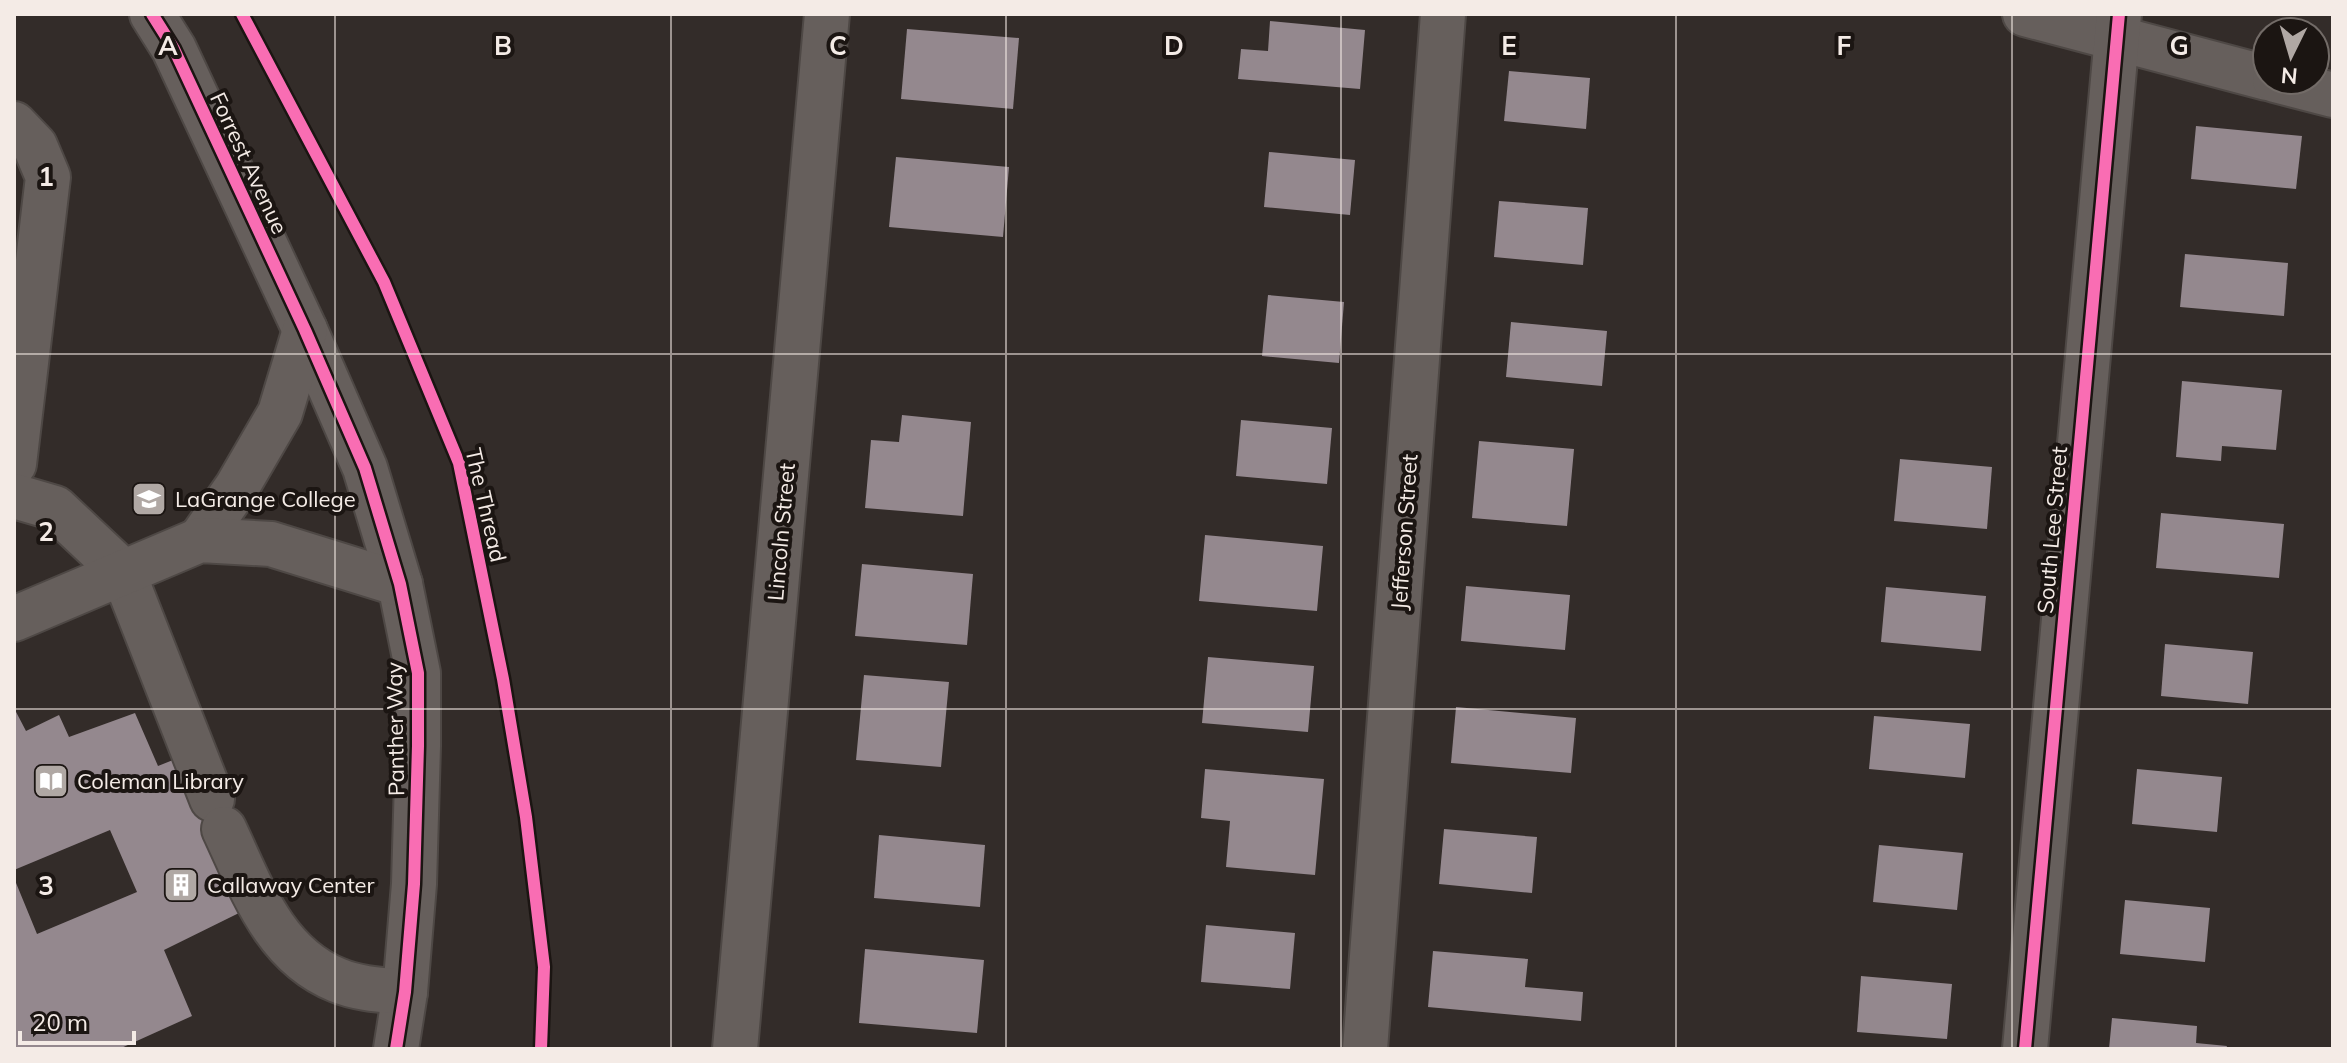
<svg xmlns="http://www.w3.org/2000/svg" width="2347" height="1063" viewBox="0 0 2347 1063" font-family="Mulish,sans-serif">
  <rect width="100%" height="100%" fill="#332c29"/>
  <!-- building -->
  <g fill="#94888e">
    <path d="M 1270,21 L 1365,30 L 1360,89 L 1238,79 L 1241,49 L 1268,51 Z"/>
    <path d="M 907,29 L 1019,38 L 1013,109 L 901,99 Z"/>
    <path d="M 1509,71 L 1590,78 L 1586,129 L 1504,121 Z"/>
    <path d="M 2196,126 L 2302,136 L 2296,189 L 2191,179 Z"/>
    <path d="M 1269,152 L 1355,160 L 1350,215 L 1264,207 Z"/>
    <path d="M 896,157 L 1009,167 L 1003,237 L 889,227 Z"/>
    <path d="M 1499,201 L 1588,208 L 1583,265 L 1494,257 Z"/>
    <path d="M 2185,254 L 2288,263 L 2284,316 L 2180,307 Z"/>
    <path d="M 1268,295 L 1344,302 L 1339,363 L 1262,356 Z"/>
    <path d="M 1511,322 L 1607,331 L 1602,386 L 1506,377 Z"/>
    <path d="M 2182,381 L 2282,390 L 2276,450 L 2222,446 L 2221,461 L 2176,457 Z"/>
    <path d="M 902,415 L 971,422 L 963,516 L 865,508 L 871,440 L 899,442 Z"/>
    <path d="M 1241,420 L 1332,428 L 1327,484 L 1236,476 Z"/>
    <path d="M 1479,441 L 1574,449 L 1567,526 L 1472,518 Z"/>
    <path d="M 1900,459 L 1992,467 L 1987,529 L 1894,521 Z"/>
    <path d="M 2161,513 L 2284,524 L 2279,578 L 2156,568 Z"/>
    <path d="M 1205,535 L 1323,546 L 1317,611 L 1199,601 Z"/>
    <path d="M 862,564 L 973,574 L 967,645 L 855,636 Z"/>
    <path d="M 1466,586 L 1570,595 L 1565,650 L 1461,641 Z"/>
    <path d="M 1886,587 L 1986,596 L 1981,651 L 1881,642 Z"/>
    <path d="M 2165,644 L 2253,652 L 2248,704 L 2161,696 Z"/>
    <path d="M 1208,657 L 1314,666 L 1308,732 L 1202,723 Z"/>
    <path d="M 864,675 L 949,682 L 941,767 L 856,760 Z"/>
    <path d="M 1456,707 L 1576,718 L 1571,773 L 1451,763 Z"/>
    <path d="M 14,708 L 26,731 L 59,715 L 69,737 L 135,713 L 158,766 L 173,760 L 194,806 L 226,792 L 240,821 L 209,837 L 239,913 L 164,950 L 192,1016 L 119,1049 L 14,1049 L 14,878 L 37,934 L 137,892 L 110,830 L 14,870 Z"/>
    <path d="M 1874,716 L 1970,724 L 1965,778 L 1869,769 Z"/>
    <path d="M 1205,769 L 1324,779 L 1315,875 L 1226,867 L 1230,821 L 1201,818 Z"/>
    <path d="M 2137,769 L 2222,777 L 2217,832 L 2132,824 Z"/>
    <path d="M 1444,829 L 1537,837 L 1532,893 L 1439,884 Z"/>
    <path d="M 879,835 L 985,845 L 980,907 L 874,898 Z"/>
    <path d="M 1879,845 L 1963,853 L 1957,910 L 1873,902 Z"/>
    <path d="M 2125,900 L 2210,908 L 2205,962 L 2120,954 Z"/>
    <path d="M 1206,925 L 1295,933 L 1290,989 L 1201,982 Z"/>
    <path d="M 865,949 L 984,960 L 977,1033 L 859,1023 Z"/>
    <path d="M 1433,951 L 1528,959 L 1525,987 L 1583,992 L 1581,1021 L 1428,1007 Z"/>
    <path d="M 1861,976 L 1952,984 L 1947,1039 L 1857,1032 Z"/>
    <path d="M 2112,1018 L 2197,1026 L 2196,1043 L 2227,1046 L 2226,1049 L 2109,1049 Z"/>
  </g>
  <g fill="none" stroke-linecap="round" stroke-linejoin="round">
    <!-- minor casing -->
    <g stroke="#4e4845" stroke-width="48">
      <g id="minor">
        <path d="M 152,14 L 174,49 L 305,330 L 365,468 L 400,584 L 418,673 L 418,746 L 414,884 L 405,992 L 396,1049"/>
        <path d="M 2025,14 L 2267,78"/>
        <path d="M 2275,80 L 2333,95"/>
        <path d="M 14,124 L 35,146 L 48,177 L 14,464"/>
        <path d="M 14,496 L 55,508 L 123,572 L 212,799"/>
        <path d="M 200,540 L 237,487 L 280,413 L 305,330"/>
        <path d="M 14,619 L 200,540 L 271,544 L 400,584"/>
        <path d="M 224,829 C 251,886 273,954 337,980 C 358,989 383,990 405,992"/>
        <path d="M 735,1049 L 827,14"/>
        <path d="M 1365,1049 L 1443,14"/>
        <path d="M 2025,1049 L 2119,14"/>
      </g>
    </g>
    <!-- minor -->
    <use href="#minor" stroke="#665f5c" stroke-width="44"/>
    <!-- cycleway casing -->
    <g stroke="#1b1512" stroke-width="17">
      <g id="cycleway">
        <path d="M 152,14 L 174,49 L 305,330 L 365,468 L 400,584 L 418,673 L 418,746 L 414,884 L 405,992 L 396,1049"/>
        <path d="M 242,14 L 384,282 L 459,463 L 503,679 L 526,817 L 544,967 L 541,1049"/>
        <path d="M 2025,1049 L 2119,14"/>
      </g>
    </g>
    <!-- cycleway -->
    <use href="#cycleway" stroke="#f96db3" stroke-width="12"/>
  </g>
  <!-- grid -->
  <path fill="none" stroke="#f4ebe6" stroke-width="2" stroke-opacity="0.55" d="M 335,14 L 335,1049M 671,14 L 671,1049M 1006,14 L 1006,1049M 1341,14 L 1341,1049M 1676,14 L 1676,1049M 2012,14 L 2012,1049M 14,354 L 2333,354M 14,709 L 2333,709"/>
  <!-- icons -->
  <defs>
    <g id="university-square" transform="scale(1.8)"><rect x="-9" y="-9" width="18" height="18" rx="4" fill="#b0a8a4" stroke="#1b1512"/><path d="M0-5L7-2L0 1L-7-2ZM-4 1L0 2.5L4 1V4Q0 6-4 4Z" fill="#fff"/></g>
    <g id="library-square" transform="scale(1.8)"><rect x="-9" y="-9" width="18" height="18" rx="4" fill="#b0a8a4" stroke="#1b1512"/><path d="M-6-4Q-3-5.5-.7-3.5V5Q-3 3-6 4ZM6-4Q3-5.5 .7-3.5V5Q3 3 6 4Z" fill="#fff"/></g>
    <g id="building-square" transform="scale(1.8)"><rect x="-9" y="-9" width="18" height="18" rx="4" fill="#b0a8a4" stroke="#1b1512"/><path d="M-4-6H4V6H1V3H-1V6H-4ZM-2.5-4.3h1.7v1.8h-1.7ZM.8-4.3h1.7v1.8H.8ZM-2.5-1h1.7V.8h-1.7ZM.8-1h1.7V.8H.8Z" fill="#fff"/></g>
  </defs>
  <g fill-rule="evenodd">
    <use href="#university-square" x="149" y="499"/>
    <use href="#library-square" x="51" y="781"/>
    <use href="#building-square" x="181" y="885"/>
  </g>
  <g text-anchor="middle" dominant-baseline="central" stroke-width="8" stroke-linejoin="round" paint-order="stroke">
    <!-- street labels -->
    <g font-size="22" fill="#f4ebe6" stroke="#1b1512">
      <text transform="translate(249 163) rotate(65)">Forrest Avenue</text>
      <text transform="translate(486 505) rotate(77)">The Thread</text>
      <text transform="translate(2052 530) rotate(-85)">South Lee Street</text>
      <text transform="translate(781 532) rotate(-85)">Lincoln Street</text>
      <text transform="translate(1404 532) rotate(-86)">Jefferson Street</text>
      <text transform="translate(395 729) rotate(-91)">Panther Way</text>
    </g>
    <!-- poi labels -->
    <g font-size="22" fill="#f4ebe6" stroke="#1b1512" text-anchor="start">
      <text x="175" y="499">LaGrange College</text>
      <text x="77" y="781">Coleman Library</text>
      <text x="207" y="885">Callaway Center</text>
    </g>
  </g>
  <g font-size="26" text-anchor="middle" font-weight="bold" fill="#f4ebe6" stroke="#1b1512" stroke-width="8" stroke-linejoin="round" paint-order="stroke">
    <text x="168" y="55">A</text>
    <text x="503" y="55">B</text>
    <text x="838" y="55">C</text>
    <text x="1174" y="55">D</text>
    <text x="1509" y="55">E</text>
    <text x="1844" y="55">F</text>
    <text x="2179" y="55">G</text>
    <text x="46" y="186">1</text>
    <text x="46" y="541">2</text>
    <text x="46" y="895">3</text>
  </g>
  <!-- border -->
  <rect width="2347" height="1063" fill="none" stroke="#f4ebe6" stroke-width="32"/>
  <!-- north arrow -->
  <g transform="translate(2291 56) rotate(185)"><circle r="38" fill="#1b1512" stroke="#726b67" stroke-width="2"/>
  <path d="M0-6L14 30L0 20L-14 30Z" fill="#b0a8a4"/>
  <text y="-12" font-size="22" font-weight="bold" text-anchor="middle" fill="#f4ebe6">N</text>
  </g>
  <!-- scale -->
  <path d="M20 1031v12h114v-12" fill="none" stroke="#f4ebe6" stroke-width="4"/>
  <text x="32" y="1031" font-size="24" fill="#f4ebe6" stroke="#1b1512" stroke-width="6" paint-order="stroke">20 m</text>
</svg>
